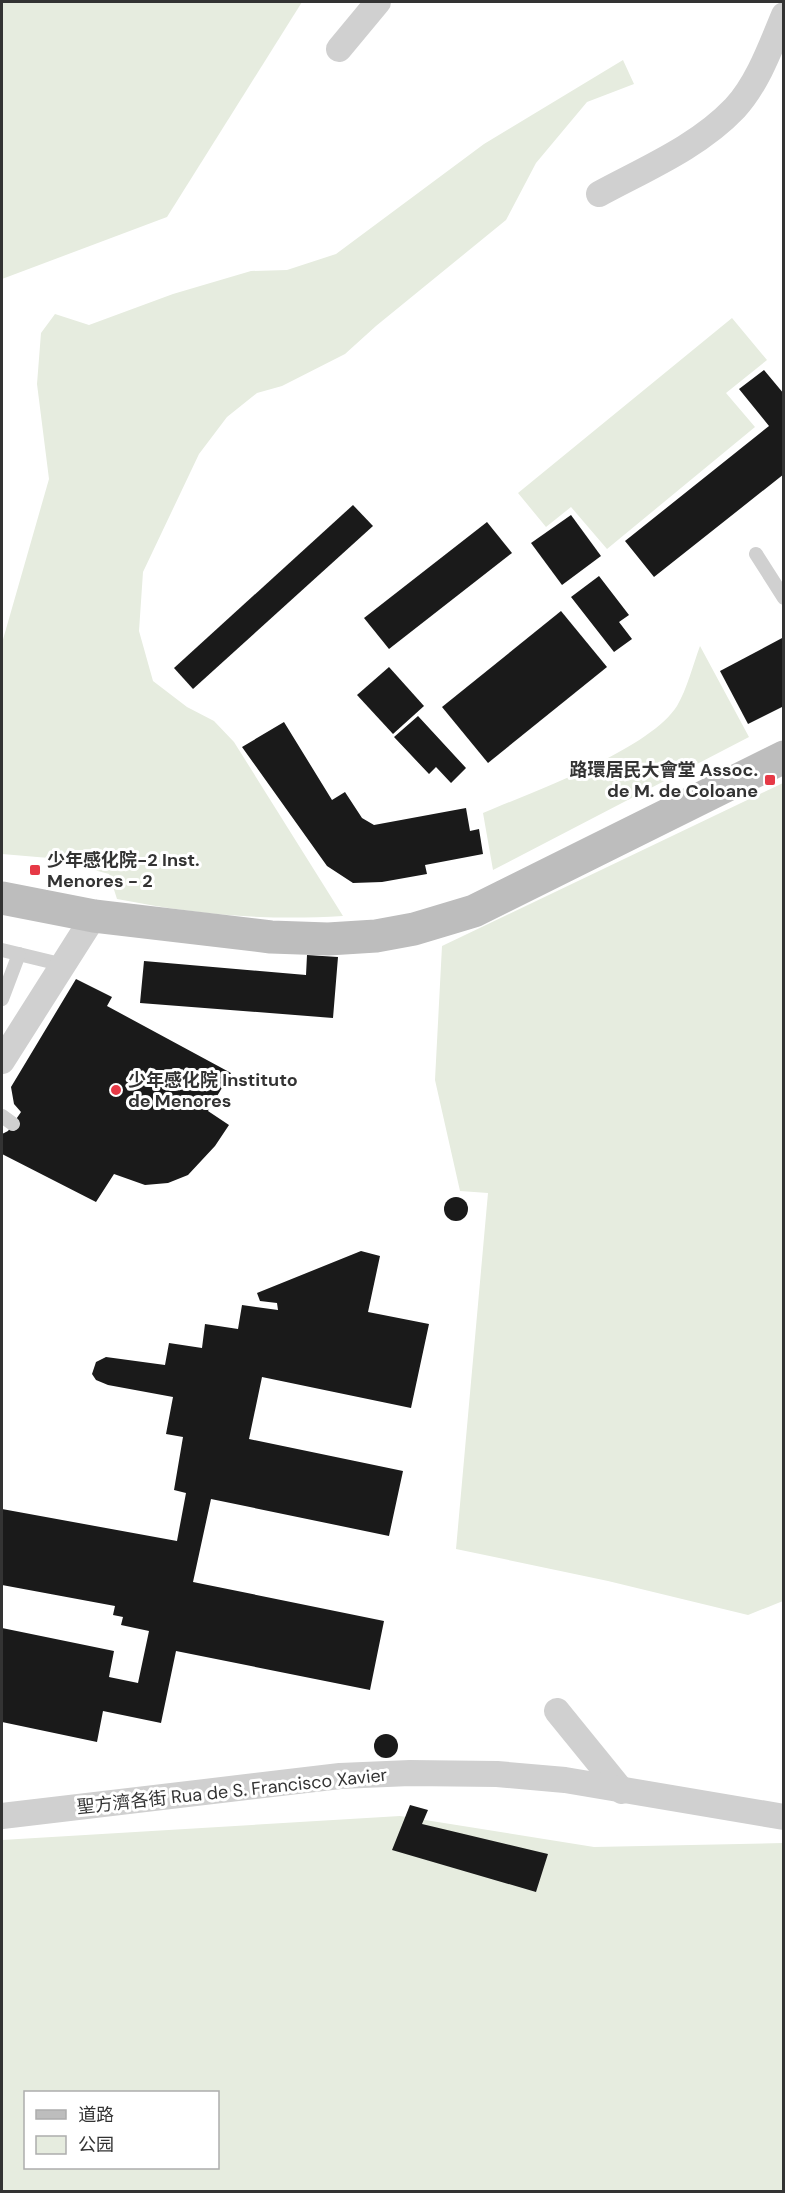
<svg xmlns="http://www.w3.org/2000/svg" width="785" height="2193" viewBox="0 0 785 2193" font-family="'DM Sans','Noto Sans SC',sans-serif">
  <rect width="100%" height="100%" fill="#fff"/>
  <!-- green -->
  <g fill="#e6ecdf" fill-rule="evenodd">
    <path d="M 2,2 L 302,2 L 167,217 L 2,279 Z"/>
    <path d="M 623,60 L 634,84 L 587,102 L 536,163 L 506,220 L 376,326 L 345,354 L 282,386 L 257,393 L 227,417 L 199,454 L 143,572 L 139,631 L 153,681 L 187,707 L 214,721 L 234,742 L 343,916 C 262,921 195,914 117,899 L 109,874 L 49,858 L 2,854 L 2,643 L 49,479 L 37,384 L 41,333 L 55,314 L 89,325 L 173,294 L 251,271 L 287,270 L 336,254 L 484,144 Z"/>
    <path d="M 732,318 L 767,360 L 726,393 L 755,427 L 607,549 L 571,507 L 546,527 L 518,493 Z"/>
    <path d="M 700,646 L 749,737 L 493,870 L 483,813 C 532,792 649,750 677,706 C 687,689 693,665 700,646 Z"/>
    <path d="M 783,783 L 783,1601 L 748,1615 L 608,1581 L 456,1549 L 488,1193 L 460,1191 L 435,1080 L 442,946 Z"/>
    <path d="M 400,1816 L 594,1847 L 783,1843 L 783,2191 L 2,2192 L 2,1840 ZM 26,2092 L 218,2092 L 218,2168 L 26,2168 Z"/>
  </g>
  <!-- building -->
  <g fill="#1a1a1a">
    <path d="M 764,370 L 784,394 L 784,474 L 654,577 L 625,541 L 769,426 L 739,389 Z"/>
    <path d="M 353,505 L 373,526 L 193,689 L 174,668 Z"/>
    <path d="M 571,515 L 601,556 L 562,585 L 531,543 Z"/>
    <path d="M 487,522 L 512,553 L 389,649 L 364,618 Z"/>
    <path d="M 599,576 L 629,615 L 619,622 L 632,639 L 614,652 L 571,597 Z"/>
    <path d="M 561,611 L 607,667 L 488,763 L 442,707 Z"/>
    <path d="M 784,637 L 784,706 L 748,724 L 720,671 Z"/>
    <path d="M 389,667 L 424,706 L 393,734 L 357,695 Z"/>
    <path d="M 418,716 L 466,768 L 451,783 L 436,767 L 429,774 L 394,737 Z"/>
    <path d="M 284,722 L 332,800 L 345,792 L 362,818 L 374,825 L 466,808 L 470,831 L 479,829 L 483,854 L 425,865 L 427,874 L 382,882 L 353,883 L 327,866 L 242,747 Z"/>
    <path d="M 307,955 L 338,957 L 333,1018 L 140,1003 L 144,961 L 306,975 Z"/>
    <path d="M 76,979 L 112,997 L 107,1006 L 231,1073 L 208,1111 L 229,1125 L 215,1146 L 188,1175 L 168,1183 L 145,1185 L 114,1174 L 96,1202 L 2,1154 L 2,1134 L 8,1131 L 21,1112 L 14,1104 L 11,1087 Z"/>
    <circle cx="456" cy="1209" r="12"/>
    <path d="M 361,1251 L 380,1256 L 368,1312 L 429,1324 L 411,1408 L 262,1377 L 249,1439 L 403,1471 L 389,1536 L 211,1499 L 193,1582 L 384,1621 L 370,1690 L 176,1651 L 161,1723 L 103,1711 L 97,1742 L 2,1722 L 2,1628 L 114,1651 L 109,1677 L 138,1683 L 149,1631 L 121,1625 L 123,1617 L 113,1615 L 115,1606 L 2,1585 L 2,1509 L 177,1541 L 186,1493 L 174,1490 L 183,1437 L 166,1434 L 173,1397 L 108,1385 L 96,1380 L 92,1374 L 96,1362 L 106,1357 L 165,1365 L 169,1343 L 202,1348 L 205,1324 L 238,1329 L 242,1305 L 278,1310 L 277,1303 L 260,1301 L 257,1293 Z"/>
    <circle cx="386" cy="1746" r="12"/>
    <path d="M 410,1805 L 428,1810 L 422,1824 L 548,1854 L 536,1892 L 392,1850 Z"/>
  </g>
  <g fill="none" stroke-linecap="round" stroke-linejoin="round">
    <!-- lane -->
    <g stroke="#d0d0d0" stroke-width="14">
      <path d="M 756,554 L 784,598"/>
      <path d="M 2,950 L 64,965"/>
      <path d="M 2,999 L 19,954"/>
      <path d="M 2,1116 L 13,1124"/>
    </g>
    <!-- street -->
    <g stroke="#d0d0d0" stroke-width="26">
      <path d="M 339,49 L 378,2"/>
      <path d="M 599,194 C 645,169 698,147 735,108 C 758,83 771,46 784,15"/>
      <path d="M 2,1061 L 94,916"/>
      <path d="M 557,1711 L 622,1791"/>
      <path d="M 2,1816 L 340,1776 L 410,1773 L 497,1774 L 565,1780 L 784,1817"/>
    </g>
    <!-- secondary -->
    <path stroke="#bdbdbd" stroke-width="33" d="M 2,898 L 94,916 L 271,937 L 328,939 L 376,936 L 414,929 L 474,911 L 784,757"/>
  </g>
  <!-- markers -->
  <g fill="#e63946" stroke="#fff" stroke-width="2">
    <rect x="764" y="774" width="12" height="12" rx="3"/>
    <rect x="29" y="864" width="12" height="12" rx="3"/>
    <circle cx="116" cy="1090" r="6"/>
  </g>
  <g text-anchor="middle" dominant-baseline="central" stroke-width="6" stroke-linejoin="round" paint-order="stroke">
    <!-- poi labels -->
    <g font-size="18" font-weight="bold" fill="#333" stroke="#fff" text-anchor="start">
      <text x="758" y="770" text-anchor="end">路環居民大會堂 Assoc.<tspan x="758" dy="21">de M. de Coloane</tspan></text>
      <text x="47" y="860">少年感化院-2 Inst.<tspan x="47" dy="21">Menores - 2</tspan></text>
      <text x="128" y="1080">少年感化院 Instituto<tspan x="128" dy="21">de Menores</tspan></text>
    </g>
    <!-- street labels -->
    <g font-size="18" fill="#333" stroke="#fff">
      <text transform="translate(232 1791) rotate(-6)">聖方濟各街 Rua de S. Francisco Xavier</text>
    </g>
  </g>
  <!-- border -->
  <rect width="785" height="2193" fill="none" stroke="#333333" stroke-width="6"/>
  <!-- legend -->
  <rect x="24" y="2091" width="195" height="78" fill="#ffffff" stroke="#adadad" stroke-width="1.5"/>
  <rect x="36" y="2110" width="30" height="9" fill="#bdbdbd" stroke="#adadad" stroke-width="1.5"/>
  <text x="78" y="2121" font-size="18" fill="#333333">道路</text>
  <rect x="36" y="2136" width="30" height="18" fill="#e6ecdf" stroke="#adadad" stroke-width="1.5"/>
  <text x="78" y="2151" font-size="18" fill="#333333">公园</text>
</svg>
